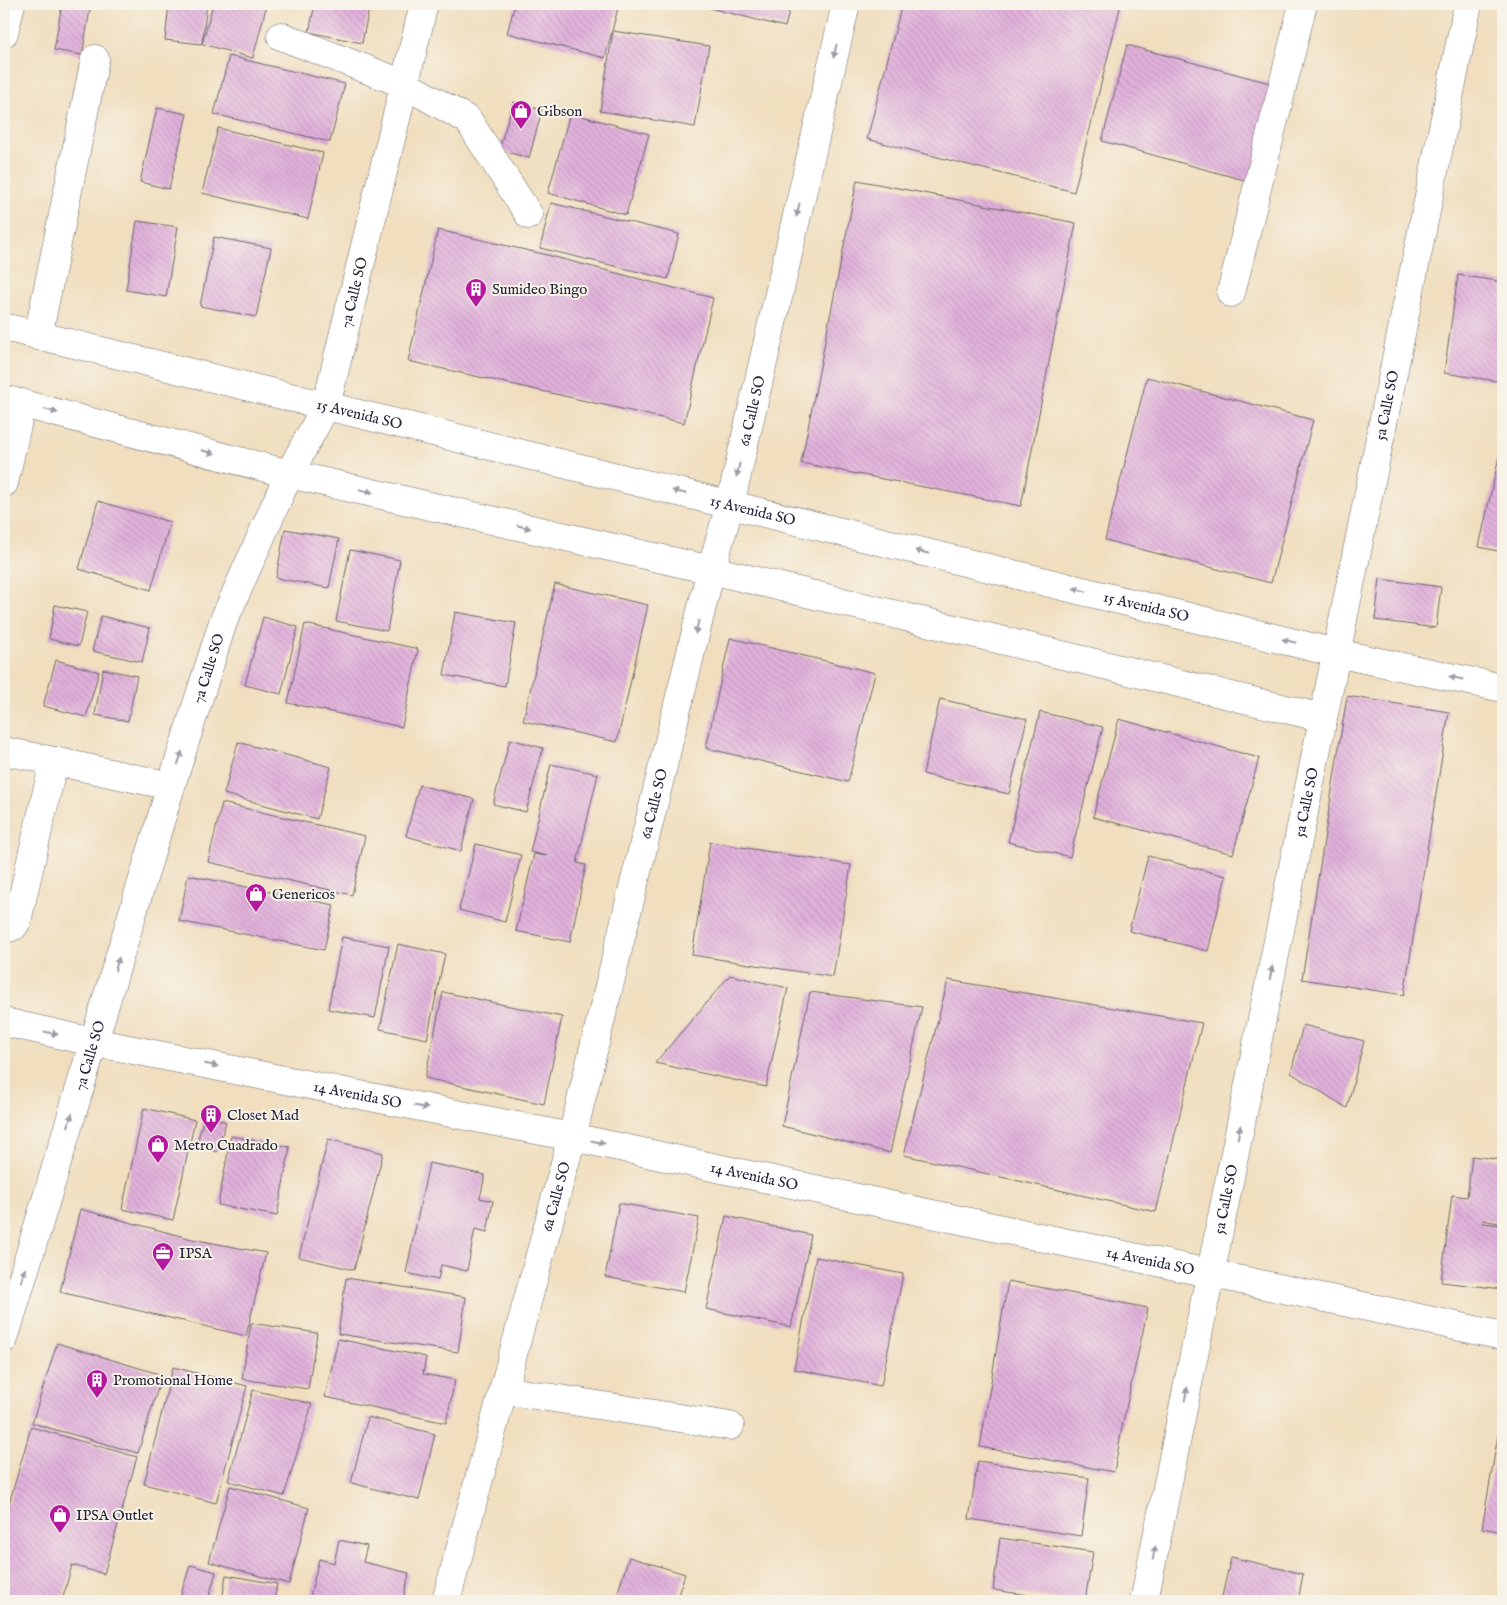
<svg xmlns="http://www.w3.org/2000/svg" width="1507" height="1605" viewBox="0 0 1507 1605" font-family="'IM FELL English',serif">
  <defs>
    <pattern id="building-back-hatch" width="6" height="6" patternUnits="userSpaceOnUse" patternTransform="scale(1.25)"><rect width="6" height="6" fill="#e1b1db"/><path d="M-1 5l2 2M0 0l6 6M5-1l2 2" fill="none" stroke="#c198bd"/></pattern>
  </defs>
  <rect width="100%" height="100%" fill="#f7f3e8"/>
  <filter id="ink" filterUnits="userSpaceOnUse"><feTurbulence type="fractalNoise" baseFrequency=".02" numOctaves="2"/><feDisplacementMap in="SourceGraphic" scale="10" xChannelSelector="R" yChannelSelector="G"/><feConvolveMatrix kernelMatrix="1 2 1 2 8 2 1 2 1" color-interpolation-filters="sRGB"/></filter>
  <filter id="wash" filterUnits="userSpaceOnUse"><feTurbulence type="fractalNoise" baseFrequency=".0096" numOctaves="4" result="noise"/><feDisplacementMap in="SourceGraphic" scale="20" xChannelSelector="R" yChannelSelector="G"/><feGaussianBlur stdDeviation="1.12" result="paint"/><feColorMatrix in="noise" values="0 0 0 0 0 0 0 0 0 0 0 0 0 0 0 0 0 1.4 0 .05"/><feComposite in="paint" operator="in"/></filter>
  <g filter="url(#wash)">
    <rect width="100%" height="100%" fill="#f0debe"/>
    <g id="blocks">
      <!-- building -->
      <g fill="url(#building-back-hatch)">
        <path d="M 62,4 L 91,4 L 82,55 L 54,50 Z"/>
        <path d="M 169,4 L 207,4 L 202,44 L 165,40 Z"/>
        <path d="M 213,4 L 267,4 L 253,58 L 202,44 Z"/>
        <path d="M 315,4 L 370,4 L 362,43 L 309,32 Z"/>
        <path d="M 515,4 L 619,4 L 605,58 L 507,33 Z"/>
        <path d="M 694,4 L 791,4 L 785,27 Z"/>
        <path d="M 902,4 L 1121,4 L 1074,192 L 867,139 Z"/>
        <path d="M 613,31 L 709,46 L 695,127 L 600,111 Z"/>
        <path d="M 1127,45 L 1277,85 L 1251,182 L 1102,141 Z"/>
        <path d="M 229,56 L 345,84 L 330,142 L 214,114 Z"/>
        <path d="M 513,102 L 542,110 L 529,158 L 499,150 Z"/>
        <path d="M 157,108 L 187,114 L 169,189 L 140,182 Z"/>
        <path d="M 570,113 L 649,134 L 626,215 L 548,193 Z"/>
        <path d="M 218,128 L 323,153 L 308,219 L 202,193 Z"/>
        <path d="M 857,180 L 1076,223 L 1021,506 L 801,463 Z"/>
        <path d="M 551,203 L 679,234 L 668,279 L 540,248 Z"/>
        <path d="M 137,221 L 178,227 L 166,297 L 126,290 Z"/>
        <path d="M 438,230 L 543,254 L 713,298 L 684,423 L 408,361 Z"/>
        <path d="M 214,237 L 271,248 L 256,317 L 200,306 Z"/>
        <path d="M 1458,275 L 1503,282 L 1503,382 L 1444,373 Z"/>
        <path d="M 1147,377 L 1313,420 L 1271,583 L 1105,540 Z"/>
        <path d="M 1502,443 L 1503,443 L 1503,552 L 1479,547 Z"/>
        <path d="M 98,501 L 170,522 L 151,590 L 79,569 Z"/>
        <path d="M 285,529 L 339,539 L 329,588 L 276,578 Z"/>
        <path d="M 350,550 L 400,560 L 387,631 L 336,621 Z"/>
        <path d="M 1380,579 L 1441,587 L 1436,628 L 1375,620 Z"/>
        <path d="M 555,584 L 648,605 L 617,742 L 523,721 Z"/>
        <path d="M 55,605 L 87,612 L 79,646 L 49,639 Z"/>
        <path d="M 455,612 L 516,623 L 505,686 L 444,675 Z"/>
        <path d="M 101,616 L 150,628 L 142,662 L 92,651 Z"/>
        <path d="M 263,617 L 298,627 L 281,694 L 245,685 Z"/>
        <path d="M 305,624 L 418,649 L 402,727 L 288,703 Z"/>
        <path d="M 730,638 L 875,673 L 848,782 L 706,748 Z"/>
        <path d="M 56,660 L 99,672 L 86,717 L 43,706 Z"/>
        <path d="M 103,669 L 137,676 L 128,721 L 95,715 Z"/>
        <path d="M 1347,696 L 1449,712 L 1404,995 L 1302,979 Z"/>
        <path d="M 940,699 L 1027,719 L 1009,794 L 923,774 Z"/>
        <path d="M 1040,712 L 1103,727 L 1070,857 L 1008,842 Z"/>
        <path d="M 1119,719 L 1259,758 L 1233,854 L 1093,817 Z"/>
        <path d="M 510,739 L 543,748 L 526,812 L 493,804 Z"/>
        <path d="M 238,742 L 331,767 L 317,819 L 224,794 Z"/>
        <path d="M 551,764 L 598,774 L 577,863 L 586,865 L 570,942 L 516,931 L 534,854 L 547,856 L 530,852 Z"/>
        <path d="M 419,785 L 474,799 L 461,851 L 406,836 Z"/>
        <path d="M 222,803 L 365,836 L 352,895 L 208,862 Z"/>
        <path d="M 710,842 L 851,865 L 833,977 L 692,955 Z"/>
        <path d="M 476,844 L 521,855 L 505,922 L 459,910 Z"/>
        <path d="M 1148,856 L 1226,876 L 1208,951 L 1129,931 Z"/>
        <path d="M 188,875 L 334,905 L 324,950 L 179,921 Z"/>
        <path d="M 342,937 L 389,946 L 375,1018 L 328,1009 Z"/>
        <path d="M 398,944 L 445,954 L 427,1039 L 380,1029 Z"/>
        <path d="M 730,975 L 788,988 L 766,1087 L 655,1063 Z"/>
        <path d="M 948,980 L 1202,1023 L 1156,1212 L 904,1155 Z"/>
        <path d="M 443,992 L 562,1017 L 544,1104 L 425,1078 Z"/>
        <path d="M 810,992 L 922,1007 L 890,1153 L 782,1126 Z"/>
        <path d="M 1303,1025 L 1364,1041 L 1347,1108 L 1291,1073 Z"/>
        <path d="M 144,1108 L 195,1120 L 173,1220 L 122,1209 Z"/>
        <path d="M 205,1115 L 226,1122 L 217,1152 L 196,1146 Z"/>
        <path d="M 231,1136 L 290,1147 L 277,1216 L 218,1205 Z"/>
        <path d="M 328,1139 L 383,1153 L 354,1270 L 299,1257 Z"/>
        <path d="M 1472,1156 L 1503,1160 L 1503,1224 L 1483,1220 L 1482,1223 L 1503,1225 L 1503,1289 L 1441,1282 L 1452,1195 L 1467,1197 Z"/>
        <path d="M 429,1163 L 485,1175 L 480,1198 L 493,1201 L 487,1232 L 475,1229 L 467,1271 L 441,1265 L 438,1280 L 406,1273 Z"/>
        <path d="M 619,1203 L 699,1218 L 684,1292 L 605,1277 Z"/>
        <path d="M 80,1209 L 192,1239 L 266,1253 L 246,1336 L 60,1292 Z"/>
        <path d="M 726,1216 L 811,1235 L 791,1327 L 706,1309 Z"/>
        <path d="M 816,1257 L 903,1274 L 881,1386 L 794,1369 Z"/>
        <path d="M 346,1278 L 466,1297 L 458,1352 L 338,1334 Z"/>
        <path d="M 1008,1281 L 1148,1308 L 1123,1422 L 1114,1472 L 980,1447 Z"/>
        <path d="M 251,1323 L 317,1333 L 308,1389 L 242,1379 Z"/>
        <path d="M 338,1339 L 426,1357 L 423,1374 L 455,1380 L 446,1423 L 325,1397 Z"/>
        <path d="M 57,1343 L 162,1375 L 138,1453 L 32,1423 Z"/>
        <path d="M 173,1367 L 247,1386 L 216,1503 L 144,1484 Z"/>
        <path d="M 253,1390 L 312,1404 L 284,1496 L 228,1481 Z"/>
        <path d="M 1502,1412 L 1503,1412 L 1503,1532 L 1482,1528 Z"/>
        <path d="M 368,1417 L 435,1434 L 419,1500 L 351,1483 Z"/>
        <path d="M 31,1427 L 137,1457 L 104,1574 L 72,1565 L 62,1601 L 4,1601 L 4,1502 L 9,1504 Z"/>
        <path d="M 978,1461 L 1089,1478 L 1081,1536 L 969,1519 Z"/>
        <path d="M 230,1486 L 309,1508 L 289,1584 L 209,1562 Z"/>
        <path d="M 1000,1538 L 1093,1552 L 1085,1601 L 1072,1601 L 993,1590 Z"/>
        <path d="M 339,1540 L 367,1546 L 363,1562 L 409,1573 L 403,1601 L 309,1601 L 319,1559 L 334,1563 Z"/>
        <path d="M 629,1557 L 685,1574 L 676,1601 L 615,1601 Z"/>
        <path d="M 1231,1557 L 1303,1574 L 1298,1601 L 1221,1601 Z"/>
        <path d="M 190,1565 L 216,1572 L 208,1601 L 179,1601 Z"/>
        <path d="M 226,1575 L 277,1584 L 274,1601 L 222,1601 Z"/>
      </g>
    </g>
  </g>
  <g filter="url(#ink)">
    <use href="#blocks" fill-opacity="0" stroke="#6a6469" stroke-width="1"/>
    <g fill="none" stroke-linecap="round" stroke-linejoin="round">
      <!-- minor casing -->
      <g stroke="#6a6469" stroke-width="29">
        <g id="minor">
          <path d="M 4,33 L 11,4"/>
          <path d="M 281,36 L 404,84 L 468,120 L 529,215"/>
          <path d="M 1231,293 L 1303,4"/>
          <path id="s1" d="M 4,327 L 1336,653 L 1503,688"/>
          <path d="M 38,336 L 95,59"/>
          <path d="M 4,399 L 289,474 L 711,570 L 1323,718"/>
          <path d="M 4,483 L 22,403"/>
          <path d="M 4,751 L 54,761 L 17,921 L 14,926 L 9,928 L 4,927"/>
          <path d="M 54,761 L 171,786"/>
          <path id="s2" d="M 4,1022 L 93,1042 L 572,1137 L 1503,1336"/>
          <path d="M 503,1390 L 730,1426"/>
          <path id="s3" d="M 446,1601 L 572,1137 L 711,570 L 730,505 L 846,4"/>
          <path id="s4" d="M 1144,1601 L 1468,4"/>
        </g>
      </g>
      <!-- major casing -->
      <g stroke="#6a6469" stroke-width="29">
        <g id="major">
          <path id="s5" d="M 4,1339 L 171,786 L 223,622 L 289,474 L 326,406 L 424,4"/>
        </g>
      </g>
      <!-- minor -->
      <use href="#minor" stroke="#fff" stroke-width="28"/>
      <!-- major -->
      <use href="#major" stroke="#fff" stroke-width="28"/>
    </g>
    <!-- one-way arrows -->
    <defs><path id="oneway-solid" d="M-6-.8H1V-3.2L6.5 0L1 3.2V.8H-6Z" transform="scale(1.25)"/></defs>
    <g fill="#9c9ca7">
      <use href="#oneway-solid" transform="translate(835 51) rotate(103)"/>
      <use href="#oneway-solid" transform="translate(798 210) rotate(103)"/>
      <use href="#oneway-solid" transform="translate(51 411) rotate(15)"/>
      <use href="#oneway-solid" transform="translate(208 452) rotate(15)"/>
      <use href="#oneway-solid" transform="translate(738 470) rotate(103)"/>
      <use href="#oneway-solid" transform="translate(366 491) rotate(13)"/>
      <use href="#oneway-solid" transform="translate(679 492) rotate(-166)"/>
      <use href="#oneway-solid" transform="translate(524 527) rotate(13)"/>
      <use href="#oneway-solid" transform="translate(922 552) rotate(-166)"/>
      <use href="#oneway-solid" transform="translate(1080 590) rotate(-166)"/>
      <use href="#oneway-solid" transform="translate(697 627) rotate(104)"/>
      <use href="#oneway-solid" transform="translate(1289 641) rotate(-166)"/>
      <use href="#oneway-solid" transform="translate(1456 678) rotate(-168)"/>
      <use href="#oneway-solid" transform="translate(180 758) rotate(-72)"/>
      <use href="#oneway-solid" transform="translate(117 964) rotate(-73)"/>
      <use href="#oneway-solid" transform="translate(1271 973) rotate(-79)"/>
      <use href="#oneway-solid" transform="translate(51 1033) rotate(12)"/>
      <use href="#oneway-solid" transform="translate(211 1065) rotate(11)"/>
      <use href="#oneway-solid" transform="translate(421 1107) rotate(11)"/>
      <use href="#oneway-solid" transform="translate(70 1120) rotate(-73)"/>
      <use href="#oneway-solid" transform="translate(1239 1132) rotate(-79)"/>
      <use href="#oneway-solid" transform="translate(598 1142) rotate(12)"/>
      <use href="#oneway-solid" transform="translate(23 1275) rotate(-73)"/>
      <use href="#oneway-solid" transform="translate(1186 1394) rotate(-79)"/>
      <use href="#oneway-solid" transform="translate(1154 1553) rotate(-79)"/>
    </g>
  </g>
  <!-- icons -->
  <defs>
    <g id="shop-pin" transform="scale(1.125)"><path d="M0 17L-7.5 6A9.5 9.5 0 1 1 7.5 6Z" fill="#b5179e" stroke="#f7f3e8"/><path d="M-5-2.5h2.3a2.7 3.5 0 0 1 5.4 0H5L5.5 6h-11ZM-1.5-2.5h3a1.5 2.3 0 0 0-3 0Z" fill="#fff"/></g>
    <g id="building-pin" transform="scale(1.125)"><path d="M0 17L-7.5 6A9.5 9.5 0 1 1 7.5 6Z" fill="#b5179e" stroke="#f7f3e8"/><path d="M-4-6H4V6H1V3H-1V6H-4ZM-2.5-4.3h1.7v1.8h-1.7ZM.8-4.3h1.7v1.8H.8ZM-2.5-1h1.7V.8h-1.7ZM.8-1h1.7V.8H.8Z" fill="#fff"/></g>
    <g id="office-pin" transform="scale(1.125)"><path d="M0 17L-7.5 6A9.5 9.5 0 1 1 7.5 6Z" fill="#b5179e" stroke="#f7f3e8"/><path d="M-6-3h4V-5.5h4V-3h4V5H-6ZM-1-4.5V-3h2v-1.5ZM-6 0V1H6V0Z" fill="#fff"/></g>
  </defs>
  <g fill-rule="evenodd">
    <use href="#shop-pin" x="521" y="111"/>
    <use href="#building-pin" x="476" y="289"/>
    <use href="#shop-pin" x="256" y="894"/>
    <use href="#building-pin" x="211" y="1115"/>
    <use href="#shop-pin" x="158" y="1145"/>
    <use href="#office-pin" x="163" y="1253"/>
    <use href="#building-pin" x="97" y="1380"/>
    <use href="#shop-pin" x="60" y="1515"/>
  </g>
  <g text-anchor="middle" dominant-baseline="central" stroke-width="4" stroke-linejoin="round" paint-order="stroke">
    <!-- poi labels -->
    <g font-size="15" fill="#22223b" stroke="#f7f3e8" text-anchor="start">
      <text x="537" y="111">Gibson</text>
      <text x="492" y="289">Sumideo Bingo</text>
      <text x="272" y="894">Genericos</text>
      <text x="227" y="1115">Closet Mad</text>
      <text x="174" y="1145">Metro Cuadrado</text>
      <text x="179" y="1253">IPSA</text>
      <text x="113" y="1380">Promotional Home</text>
      <text x="76" y="1515">IPSA Outlet</text>
    </g>
    <!-- street labels -->
    <g font-size="15" fill="#22223b" stroke="#f7f3e8">
      <text stroke="none"><textPath href="#s5" startOffset="1106">7a Calle SO</textPath></text>
      <text stroke="none"><textPath href="#s4" startOffset="1220">5a Calle SO</textPath></text>
      <text stroke="none"><textPath href="#s3" startOffset="1229">6a Calle SO</textPath></text>
      <text stroke="none"><textPath href="#s1" startOffset="366">15 Avenida SO</textPath></text>
      <text stroke="none"><textPath href="#s1" startOffset="771">15 Avenida SO</textPath></text>
      <text stroke="none"><textPath href="#s1" startOffset="1176">15 Avenida SO</textPath></text>
      <text stroke="none"><textPath href="#s5" startOffset="701">7a Calle SO</textPath></text>
      <text stroke="none"><textPath href="#s4" startOffset="815">5a Calle SO</textPath></text>
      <text stroke="none"><textPath href="#s3" startOffset="824">6a Calle SO</textPath></text>
      <text stroke="none"><textPath href="#s5" startOffset="296">7a Calle SO</textPath></text>
      <text stroke="none"><textPath href="#s2" startOffset="361">14 Avenida SO</textPath></text>
      <text stroke="none"><textPath href="#s2" startOffset="766">14 Avenida SO</textPath></text>
      <text stroke="none"><textPath href="#s3" startOffset="419">6a Calle SO</textPath></text>
      <text stroke="none"><textPath href="#s4" startOffset="410">5a Calle SO</textPath></text>
      <text stroke="none"><textPath href="#s2" startOffset="1171">14 Avenida SO</textPath></text>
    </g>
  </g>
  <!-- margin -->
  <rect width="1507" height="1605" fill="none" stroke="#f7f3e8" stroke-width="20"/>
</svg>
